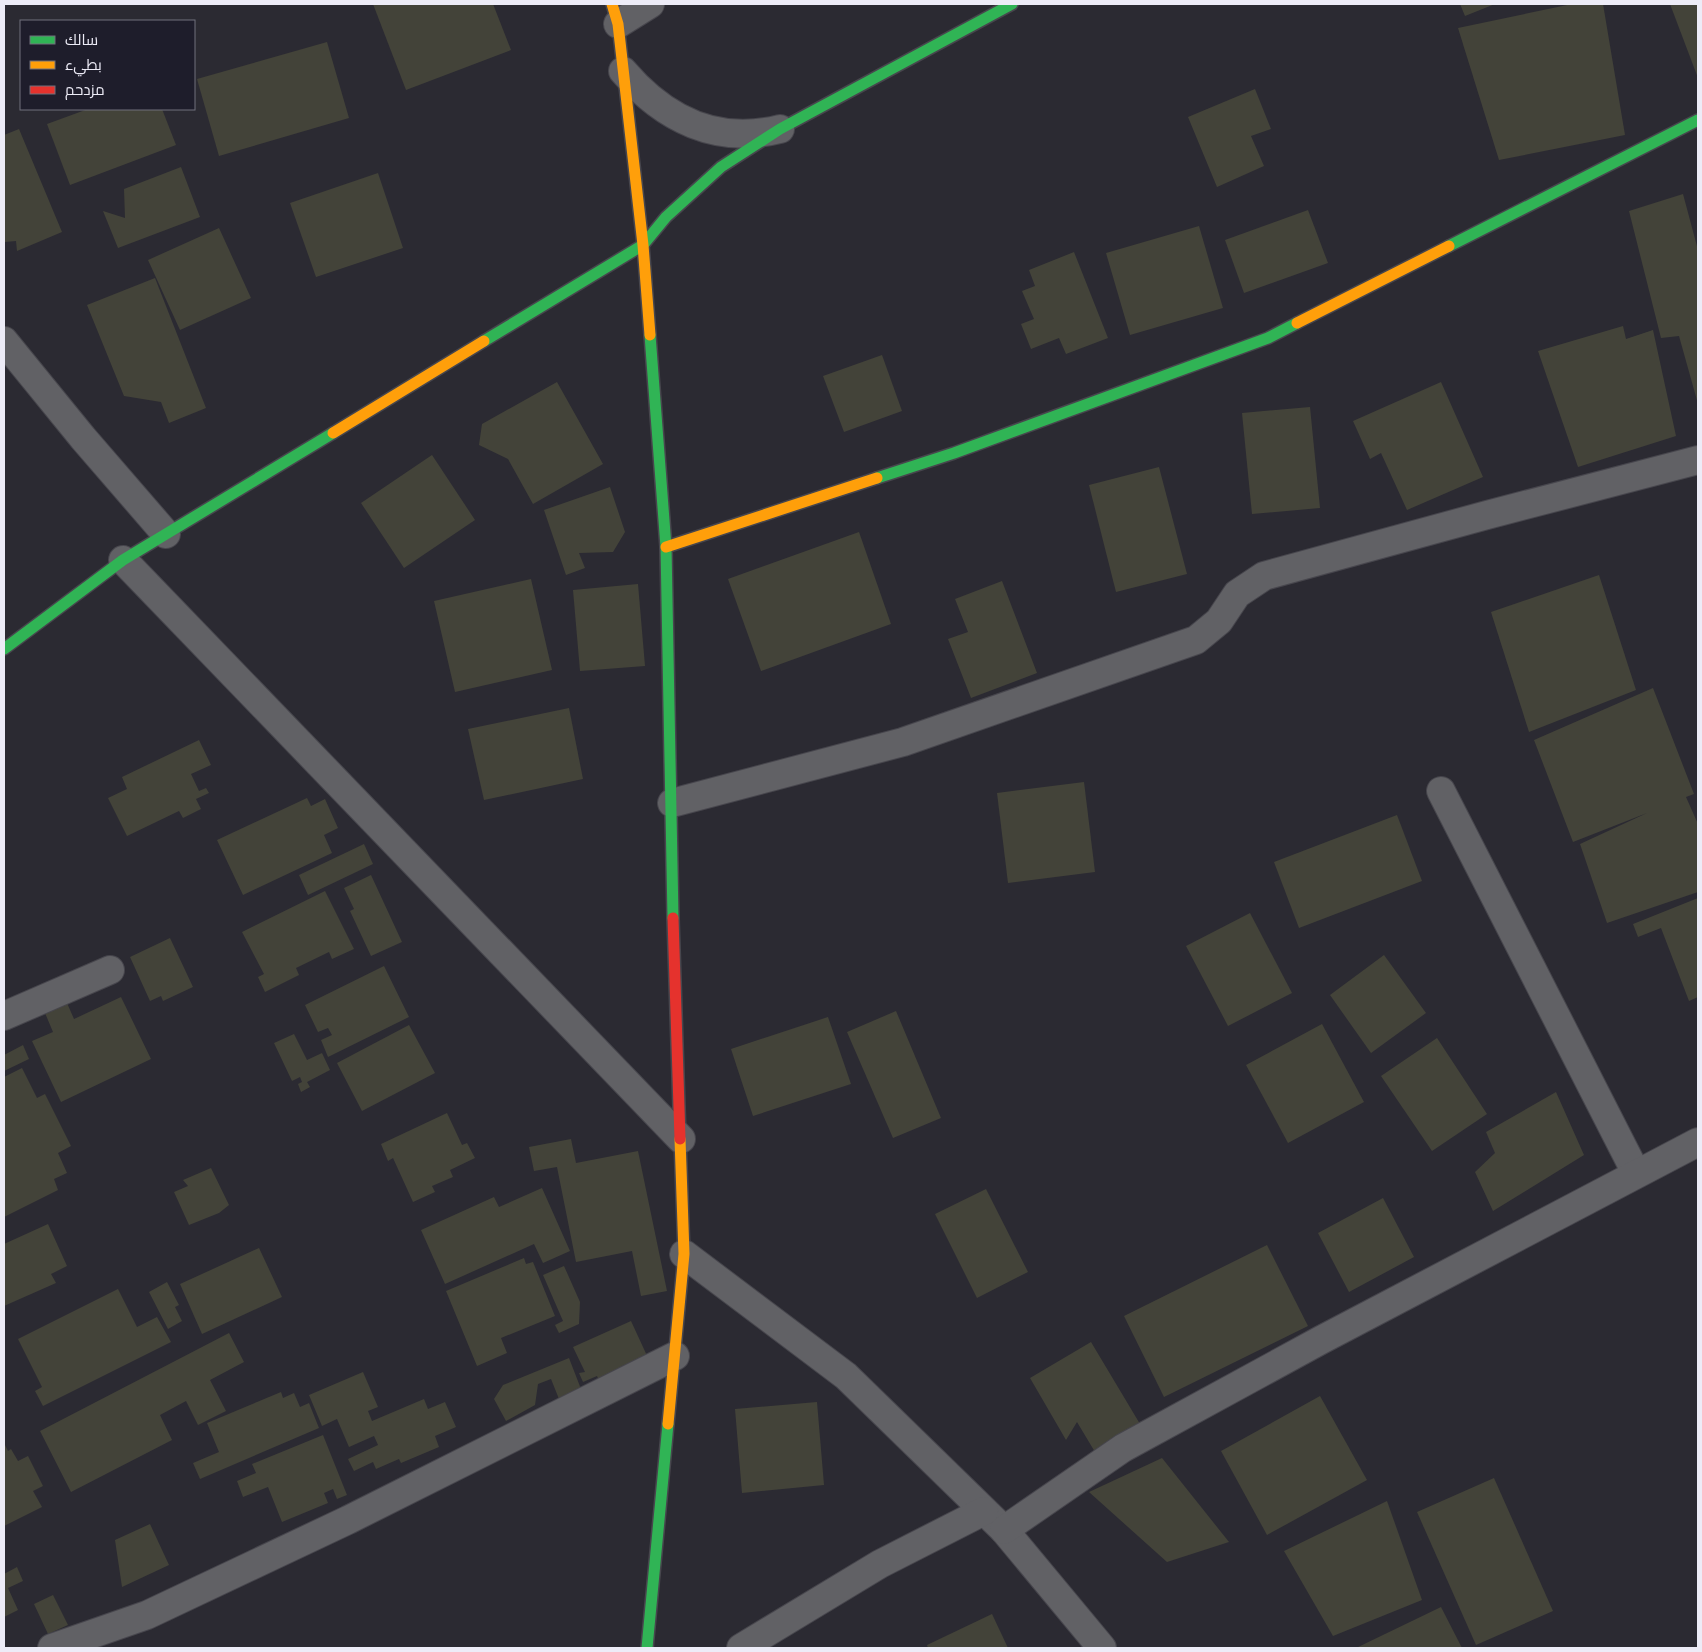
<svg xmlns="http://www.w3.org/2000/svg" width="1702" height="1652" viewBox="0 0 1702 1652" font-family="'Noto Sans',Cairo,sans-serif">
  <rect width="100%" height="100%" fill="#2b2a32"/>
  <!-- building -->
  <g fill="#434339">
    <path d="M 373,4 L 493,4 L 511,50 L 406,90 Z"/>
    <path d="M 1460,4 L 1495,4 L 1465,16 Z"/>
    <path d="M 1572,4 L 1603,4 L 1625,135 L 1499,160 L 1458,28 Z"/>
    <path d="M 1670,4 L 1698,4 L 1698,78 Z"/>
    <path d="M 327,42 L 349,118 L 219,156 L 197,79 Z"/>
    <path d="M 1255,89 L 1271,129 L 1251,136 L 1264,166 L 1217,187 L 1188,117 Z"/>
    <path d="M 88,109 L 162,109 L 176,145 L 70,185 L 47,124 Z"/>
    <path d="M 19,129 L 62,232 L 17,251 L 16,241 L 5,242 L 4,135 Z"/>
    <path d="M 181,167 L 200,217 L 118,248 L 103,211 L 125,218 L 124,189 Z"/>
    <path d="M 378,173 L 403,248 L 316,277 L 290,203 Z"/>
    <path d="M 1683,194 L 1698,250 L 1698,404 L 1679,336 L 1661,338 L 1629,211 Z"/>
    <path d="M 1308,210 L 1328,263 L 1244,293 L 1225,240 Z"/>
    <path d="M 1199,226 L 1223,308 L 1130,335 L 1106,253 Z"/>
    <path d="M 219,228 L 251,298 L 180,330 L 148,260 Z"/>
    <path d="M 1074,252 L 1108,338 L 1066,354 L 1059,338 L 1031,349 L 1021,324 L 1034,319 L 1022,291 L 1035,286 L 1029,270 Z"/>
    <path d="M 155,278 L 206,408 L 169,423 L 161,402 L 124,396 L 87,305 Z"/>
    <path d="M 1623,326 L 1626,339 L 1653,330 L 1676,436 L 1578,467 L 1538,351 Z"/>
    <path d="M 882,355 L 902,411 L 844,432 L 823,376 Z"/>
    <path d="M 557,382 L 603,464 L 533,504 L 508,459 L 479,445 L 482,424 Z"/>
    <path d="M 1441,382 L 1483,477 L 1407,510 L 1381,453 L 1370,459 L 1353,421 Z"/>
    <path d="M 1310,407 L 1320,508 L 1252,514 L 1242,413 Z"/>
    <path d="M 432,455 L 475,520 L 404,568 L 361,503 Z"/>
    <path d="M 1159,467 L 1187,574 L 1116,592 L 1089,485 Z"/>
    <path d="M 610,487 L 625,532 L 613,552 L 579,553 L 585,568 L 566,575 L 544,510 Z"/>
    <path d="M 859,532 L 891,624 L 761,671 L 728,579 Z"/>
    <path d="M 1599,575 L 1636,690 L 1529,732 L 1491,612 Z"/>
    <path d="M 531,579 L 552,670 L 455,692 L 434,601 Z"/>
    <path d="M 1002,581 L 1037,673 L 971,698 L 948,639 L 968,632 L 955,599 Z"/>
    <path d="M 638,584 L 645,666 L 580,671 L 573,590 Z"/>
    <path d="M 1653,688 L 1694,794 L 1686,797 L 1698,824 L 1698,892 L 1607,923 L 1580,844 L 1647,813 L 1573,842 L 1534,740 Z"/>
    <path d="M 569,708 L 583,779 L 484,800 L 468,729 Z"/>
    <path d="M 199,740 L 211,765 L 191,774 L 199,791 L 206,788 L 209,793 L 196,799 L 201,809 L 183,818 L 179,811 L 127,836 L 108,798 L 127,789 L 122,777 Z"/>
    <path d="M 1084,782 L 1095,872 L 1008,883 L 997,793 Z"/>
    <path d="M 307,798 L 311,806 L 325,799 L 338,828 L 324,835 L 332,853 L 243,895 L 217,840 Z"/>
    <path d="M 1397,815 L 1422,881 L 1299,928 L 1274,862 Z"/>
    <path d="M 364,844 L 373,864 L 308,895 L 299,875 Z"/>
    <path d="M 371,875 L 402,942 L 371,956 L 350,911 L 354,909 L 344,888 Z"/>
    <path d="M 325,891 L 354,949 L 332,959 L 329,952 L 296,968 L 299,975 L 265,992 L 258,977 L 264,974 L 242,932 Z"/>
    <path d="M 1698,898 L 1698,997 L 1689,1001 L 1661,928 L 1638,937 L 1633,924 Z"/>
    <path d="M 1250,913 L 1292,993 L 1228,1026 L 1186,946 Z"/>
    <path d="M 170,938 L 193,987 L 163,1001 L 161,996 L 150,1001 L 130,957 Z"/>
    <path d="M 1384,955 L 1426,1013 L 1371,1053 L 1330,995 Z"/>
    <path d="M 384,966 L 409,1017 L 328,1057 L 321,1040 L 332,1035 L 328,1028 L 318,1032 L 305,1005 Z"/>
    <path d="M 121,997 L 151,1059 L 61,1102 L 32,1041 L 53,1032 L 45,1013 L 67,1003 L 74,1019 Z"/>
    <path d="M 896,1011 L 941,1118 L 893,1138 L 847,1032 Z"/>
    <path d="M 828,1017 L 851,1084 L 753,1116 L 731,1049 Z"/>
    <path d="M 1322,1024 L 1364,1102 L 1288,1143 L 1246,1065 Z"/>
    <path d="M 409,1025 L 435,1073 L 362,1111 L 337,1063 Z"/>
    <path d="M 294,1034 L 307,1060 L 322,1053 L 330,1070 L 307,1082 L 310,1087 L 301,1092 L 298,1084 L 302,1082 L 300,1077 L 292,1081 L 274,1043 Z"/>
    <path d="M 1437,1038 L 1487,1114 L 1432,1151 L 1381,1076 Z"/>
    <path d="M 23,1045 L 29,1059 L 4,1071 L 4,1055 Z"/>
    <path d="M 22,1068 L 37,1098 L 45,1094 L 71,1146 L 58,1153 L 67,1173 L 54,1179 L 58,1190 L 4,1217 L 4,1077 Z"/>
    <path d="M 1556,1092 L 1584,1155 L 1493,1211 L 1475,1172 L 1495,1153 L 1486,1132 Z"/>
    <path d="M 447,1113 L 462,1145 L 467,1143 L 475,1158 L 450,1170 L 453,1177 L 432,1186 L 435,1192 L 413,1202 L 393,1158 L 388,1161 L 381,1144 Z"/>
    <path d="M 571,1139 L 576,1163 L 638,1151 L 667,1291 L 641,1296 L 632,1251 L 576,1262 L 557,1167 L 534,1171 L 529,1147 Z"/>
    <path d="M 211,1168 L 229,1205 L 219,1213 L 189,1225 L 174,1192 L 188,1186 L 183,1180 Z"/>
    <path d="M 542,1188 L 570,1251 L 543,1263 L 534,1244 L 445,1284 L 421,1230 L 494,1197 L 499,1207 Z"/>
    <path d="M 986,1189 L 1028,1272 L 977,1298 L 935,1214 Z"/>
    <path d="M 1383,1198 L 1414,1257 L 1349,1292 L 1318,1233 Z"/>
    <path d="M 48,1224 L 67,1266 L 51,1274 L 56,1283 L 4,1306 L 4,1244 Z"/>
    <path d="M 1267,1245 L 1308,1326 L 1164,1397 L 1124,1316 Z"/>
    <path d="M 259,1248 L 282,1297 L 202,1334 L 180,1284 Z"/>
    <path d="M 524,1258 L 526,1264 L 533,1262 L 555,1316 L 501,1338 L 507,1353 L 477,1366 L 446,1291 Z"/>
    <path d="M 564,1266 L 580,1302 L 579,1324 L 559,1333 L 555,1325 L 563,1321 L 543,1275 Z"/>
    <path d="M 167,1282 L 179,1305 L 175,1307 L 182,1321 L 168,1329 L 149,1292 Z"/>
    <path d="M 118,1289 L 137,1327 L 157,1317 L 171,1342 L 43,1406 L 35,1391 L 42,1387 L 18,1339 Z"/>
    <path d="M 631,1321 L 649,1360 L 600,1383 L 597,1376 L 583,1382 L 579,1373 L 585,1372 L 573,1347 Z"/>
    <path d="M 229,1333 L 244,1362 L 210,1380 L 226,1411 L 198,1425 L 186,1401 L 160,1415 L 172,1440 L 71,1492 L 40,1431 Z"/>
    <path d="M 1091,1342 L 1140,1424 L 1095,1452 L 1077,1422 L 1066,1440 L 1030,1378 Z"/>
    <path d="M 569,1358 L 581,1389 L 559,1399 L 551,1379 L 538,1384 L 535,1405 L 506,1421 L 494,1399 L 503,1385 Z"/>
    <path d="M 363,1372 L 378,1407 L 368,1411 L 372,1421 L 424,1399 L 428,1409 L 445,1402 L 456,1427 L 435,1436 L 439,1447 L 401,1463 L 399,1459 L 376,1469 L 373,1462 L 354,1471 L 348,1459 L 378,1445 L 374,1436 L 349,1447 L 337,1419 L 322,1426 L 309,1395 Z"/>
    <path d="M 281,1392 L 283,1398 L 294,1393 L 300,1407 L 309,1403 L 319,1428 L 200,1479 L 193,1463 L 219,1452 L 207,1423 Z"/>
    <path d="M 1320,1396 L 1367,1480 L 1267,1535 L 1221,1451 Z"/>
    <path d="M 817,1402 L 824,1485 L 742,1493 L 735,1409 Z"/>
    <path d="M 323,1435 L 347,1495 L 337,1499 L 333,1489 L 324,1493 L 328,1503 L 282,1522 L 268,1487 L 243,1497 L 237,1481 L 256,1473 L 252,1464 Z"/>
    <path d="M 4,1443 L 8,1451 L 11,1449 L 18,1461 L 28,1456 L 43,1486 L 33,1491 L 42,1507 L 4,1526 Z"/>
    <path d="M 1162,1458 L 1229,1542 L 1167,1562 L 1089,1492 Z"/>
    <path d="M 1494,1478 L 1553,1611 L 1476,1645 L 1417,1512 Z"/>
    <path d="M 1387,1501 L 1422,1600 L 1333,1636 L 1284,1551 Z"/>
    <path d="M 150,1524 L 169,1565 L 122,1587 L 115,1540 Z"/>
    <path d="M 17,1567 L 23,1581 L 8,1588 L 18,1610 L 4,1617 L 4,1574 Z"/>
    <path d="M 53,1595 L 68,1625 L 48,1634 L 34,1604 Z"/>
    <path d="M 1441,1607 L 1462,1648 L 1356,1648 Z"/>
    <path d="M 992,1614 L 1008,1648 L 928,1648 L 927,1645 Z"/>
  </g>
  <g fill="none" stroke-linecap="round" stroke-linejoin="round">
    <!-- street casing -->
    <g stroke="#47464d" stroke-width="30">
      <g id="street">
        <path d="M 618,24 L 650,4"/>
        <path d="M 623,71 C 664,119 717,145 780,129"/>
        <path d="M 4,341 L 83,438 L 166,534"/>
        <path d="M 123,560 L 681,1139"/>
        <path d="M 1441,791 L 1636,1173"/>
        <path d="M 672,803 L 903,742 L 1196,640 L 1219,621 L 1237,594 L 1264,576 L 1487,515 L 1698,460"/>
        <path d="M 4,1016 L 110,970"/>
        <path d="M 684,1254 L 846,1376 L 1004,1530 L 1102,1648"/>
        <path d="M 1004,1530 L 1123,1448 L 1321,1340 L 1698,1142"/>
        <path d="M 52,1648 L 147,1615 L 348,1520 L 675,1356"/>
        <path d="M 741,1648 L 880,1564 L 984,1511"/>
      </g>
    </g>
    <!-- fast casing -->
    <g stroke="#47464d" stroke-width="14">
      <g id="fast">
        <path d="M 1449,246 L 1698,120"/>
        <path d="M 650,335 L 666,547 L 673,918"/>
        <path d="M 484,341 L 643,245 L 666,217 L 721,167 L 780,129 L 1012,4"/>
        <path d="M 877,478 L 954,453 L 1268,338 L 1297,323"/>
        <path d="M 4,649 L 123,560 L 333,433"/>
        <path d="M 647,1648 L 668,1424"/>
      </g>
    </g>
    <!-- slow casing -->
    <g stroke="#47464d" stroke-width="14">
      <g id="slow">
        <path d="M 612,4 L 618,24 L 643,245 L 650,335"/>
        <path d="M 1297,323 L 1449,246"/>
        <path d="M 333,433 L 484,341"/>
        <path d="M 666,547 L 877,478"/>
        <path d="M 668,1424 L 684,1254 L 680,1139"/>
      </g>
    </g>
    <!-- jam casing -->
    <g stroke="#47464d" stroke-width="14">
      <path id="jam" d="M 673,918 L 680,1139"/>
    </g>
    <!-- street -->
    <use href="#street" stroke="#616165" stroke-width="28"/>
    <!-- fast -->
    <use href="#fast" stroke="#30b455" stroke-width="11"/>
    <!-- slow -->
    <use href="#slow" stroke="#ff9f0a" stroke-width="11"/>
    <!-- jam -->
    <use href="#jam" stroke="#e5322d" stroke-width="11"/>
  </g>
  <!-- border -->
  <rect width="1702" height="1652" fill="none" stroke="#edecf7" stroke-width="10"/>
  <!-- legend -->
  <rect x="20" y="20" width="175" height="90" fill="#1e1d2b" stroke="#71707d"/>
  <rect x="30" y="36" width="25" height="8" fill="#30b455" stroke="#71707d"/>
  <text x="65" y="45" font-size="15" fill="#edecf7">سالك</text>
  <rect x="30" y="61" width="25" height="8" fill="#ff9f0a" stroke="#71707d"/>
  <text x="65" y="70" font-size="15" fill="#edecf7">بطيء</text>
  <rect x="30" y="86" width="25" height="8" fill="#e5322d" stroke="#71707d"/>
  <text x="65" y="95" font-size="15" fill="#edecf7">مزدحم</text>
</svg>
